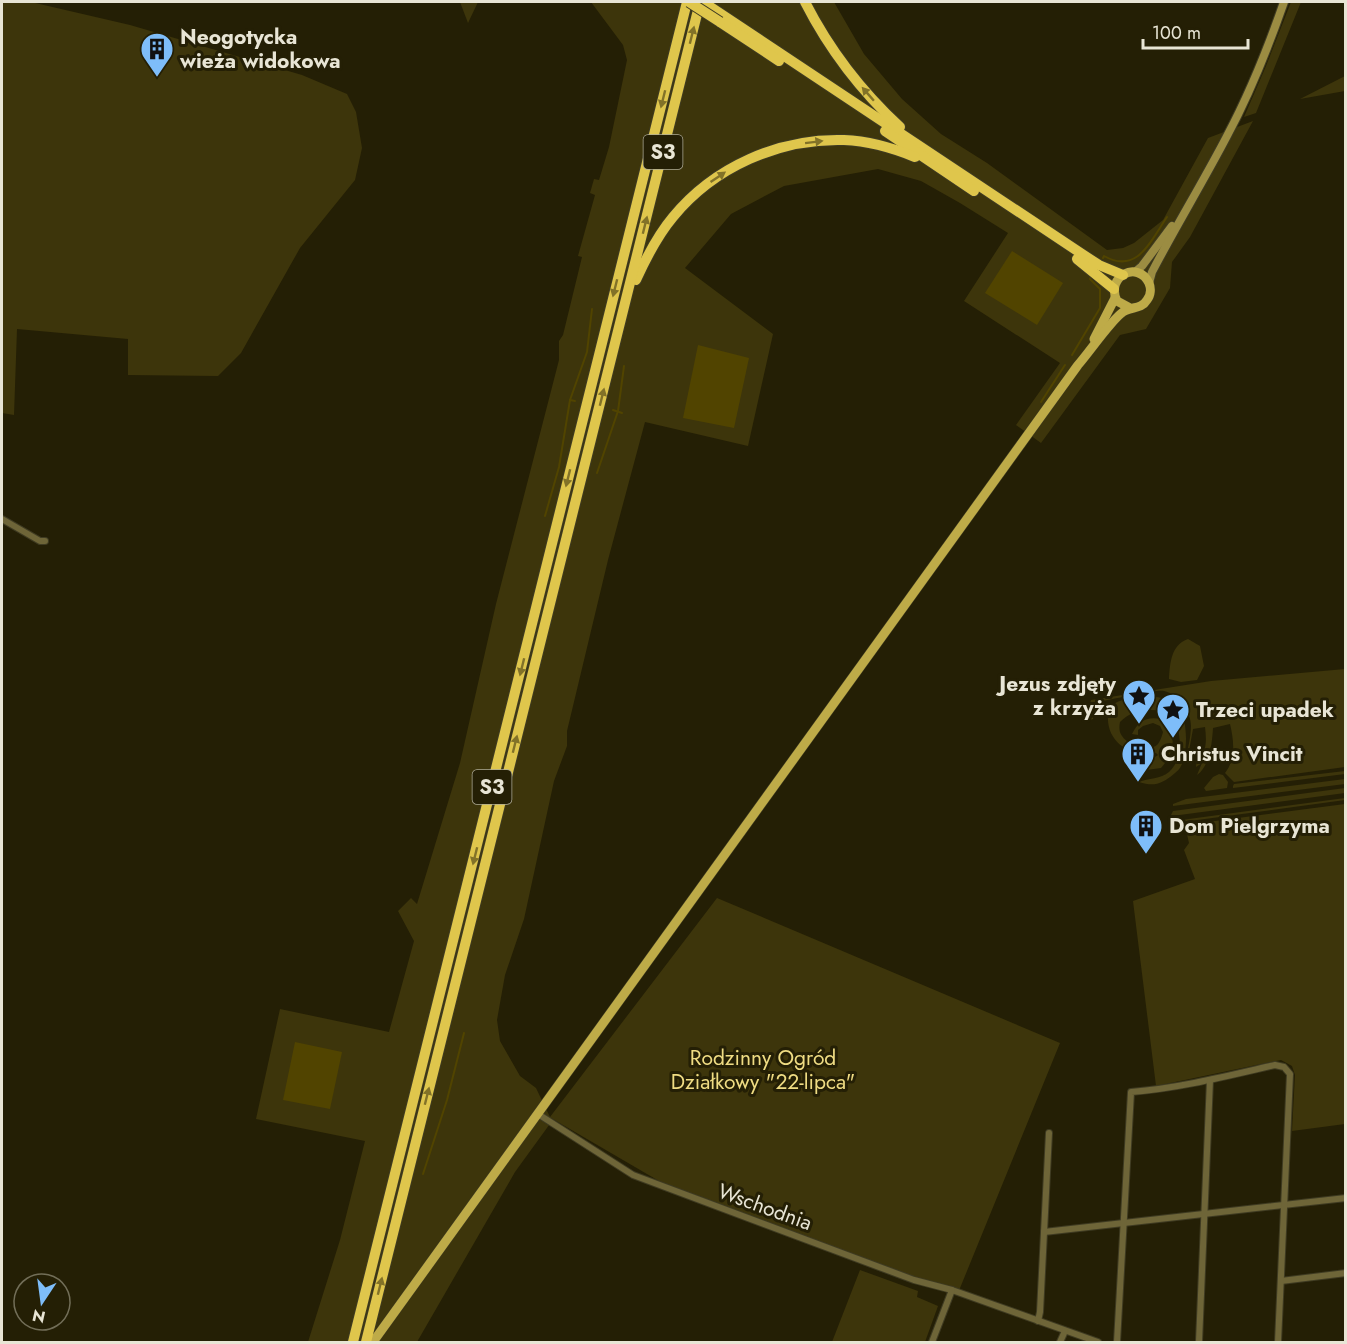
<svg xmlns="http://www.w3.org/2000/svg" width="1347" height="1344" viewBox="0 0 1347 1344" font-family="Jost,sans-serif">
  <rect width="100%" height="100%" fill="#241f05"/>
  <!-- green -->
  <g fill="#3d350b">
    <path d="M 2,2 L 31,2 L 130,25 L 302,75 L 347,94 L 356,112 L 362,148 L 355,180 L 300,248 L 241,353 L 218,376 L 128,375 L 128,339 L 17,329 L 14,415 L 2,413 Z"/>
    <path d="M 460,2 L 478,2 L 468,23 Z"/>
    <path d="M 591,2 L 834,2 L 864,54 L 902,99 L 941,134 L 987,163 L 1107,250 L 1123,248 L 1134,243 L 1163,220 L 1208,138 L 1253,121 L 1190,237 L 1172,262 L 1170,288 L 1146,329 L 1120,335 L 1041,443 L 1016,425 L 1060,363 L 964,301 L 1008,233 L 960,203 L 921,181 L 878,169 L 784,186 L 731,214 L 685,268 L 773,334 L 748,446 L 645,422 L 608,560 L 567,731 L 567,746 L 554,781 L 524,919 L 505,975 L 497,1020 L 500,1041 L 520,1076 L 536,1088 L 550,1117 L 717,898 L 1060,1043 L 958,1293 L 659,1181 L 551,1118 L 552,1121 L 515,1172 L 417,1342 L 308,1342 L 340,1240 L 365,1141 L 256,1119 L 280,1009 L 389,1032 L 414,941 L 398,911 L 411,898 L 417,904 L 460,763 L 496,604 L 559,360 L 559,341 L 563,335 L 582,257 L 578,256 L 595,195 L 590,193 L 594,179 L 599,180 L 609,147 L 627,60 L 623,45 Z"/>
    <path d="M 1291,2 L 1301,2 L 1256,113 L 1244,117 L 1266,66 Z"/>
    <path d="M 1345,76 L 1345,91 L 1300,99 Z"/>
    <path d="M 1188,639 L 1200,646 L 1204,666 L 1197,680 L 1181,682 L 1169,679 C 1170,663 1171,645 1188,639 Z"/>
    <path d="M 1345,669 L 1345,767 L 1234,782 L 1225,773 C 1236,759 1234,741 1230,724 L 1213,728 C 1212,743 1210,766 1197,775 L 1202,763 L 1196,767 C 1196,760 1200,759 1203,753 C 1207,745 1206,736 1205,727 L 1193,729 L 1187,762 L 1185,763 C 1187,752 1191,737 1191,726 C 1191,711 1178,694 1164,691 C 1156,689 1109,700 1098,702 L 1093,719 L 1084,722 L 1091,700 L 1211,681 Z"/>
    <path d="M 1149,696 C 1158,697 1168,698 1175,704 C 1189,714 1188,753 1181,766 C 1180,769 1177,771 1175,773 C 1162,784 1154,787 1139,782 C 1148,778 1161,779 1169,772 C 1176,765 1180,756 1180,747 C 1180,725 1174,709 1149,710 C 1137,710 1128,714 1120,722 C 1119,727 1119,732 1122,736 C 1127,745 1149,752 1157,745 C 1160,742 1162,736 1163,732 L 1160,726 L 1153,723 L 1143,726 L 1138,730 L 1138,735 L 1132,734 C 1138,721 1147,716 1161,719 C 1179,732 1174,754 1161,768 C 1144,771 1131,771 1123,754 C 1135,759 1147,764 1158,755 L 1156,753 C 1132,758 1106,743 1108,715 L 1104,714 C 1113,698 1132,698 1149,696 Z"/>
    <path d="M 1345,771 L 1345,774 L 1233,788 L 1233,786 L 1234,784 Z"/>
    <path d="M 1219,774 L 1223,775 L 1228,782 L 1227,788 L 1206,791 L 1204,788 L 1213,777 Z"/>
    <path d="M 1345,779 L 1345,784 L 1173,806 L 1173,804 L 1186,799 Z"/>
    <path d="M 1345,788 L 1345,793 L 1172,816 L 1171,815 L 1173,811 Z"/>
    <path d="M 1345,798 L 1345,800 L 1175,823 L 1174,821 Z"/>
    <path d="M 1345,804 L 1345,1124 L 1292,1131 L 1295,1075 L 1292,1066 L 1281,1060 L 1156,1086 L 1133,901 L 1195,879 L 1184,850 L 1189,843 L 1186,830 L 1177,826 Z"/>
    <path d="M 860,1270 L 918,1291 L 917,1297 L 938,1306 L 925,1342 L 832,1342 Z"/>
  </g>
  <!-- water -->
  <g fill="#514400">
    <path d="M 1012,251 L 1063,283 L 1037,325 L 985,293 Z"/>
    <path d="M 698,345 L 749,358 L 734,428 L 683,418 Z"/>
    <path d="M 295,1042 L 342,1052 L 330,1109 L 283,1100 Z"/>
  </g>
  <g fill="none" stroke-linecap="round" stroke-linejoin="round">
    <!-- stream -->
    <g stroke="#514400" stroke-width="2">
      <path d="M 1103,258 L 1104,256 C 1138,275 1151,240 1167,217"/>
      <path d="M 1072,355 L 1100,308 L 1100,289 L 1090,279 L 1091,277"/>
      <path d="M 575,401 L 570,400 L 587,352 L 592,309"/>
      <path d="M 1041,402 L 1065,365"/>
      <path d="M 613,410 L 622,413"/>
      <path d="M 597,473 L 618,411 L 624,366"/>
      <path d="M 545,516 L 559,467 L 570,400"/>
      <path d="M 423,1174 L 447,1100 L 464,1033"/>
    </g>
    <!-- minor casing -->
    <g stroke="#3f3b22" stroke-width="8">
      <g id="minor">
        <path d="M 2,519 L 40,541 L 45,541"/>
        <path d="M 538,1114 L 633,1175 L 914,1280 L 952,1290 L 1098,1342"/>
        <path d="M 1044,1232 L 1346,1198"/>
        <path d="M 1281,1281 L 1346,1273"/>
        <path d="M 1038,1321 L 1040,1312 L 1049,1133"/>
        <path d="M 932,1342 L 952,1290"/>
        <path d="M 1060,1342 L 1065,1331"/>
        <path d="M 1117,1342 L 1131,1092 C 1180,1088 1227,1076 1275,1065 L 1284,1067 L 1290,1074 L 1278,1342"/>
        <path d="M 1199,1342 L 1210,1080"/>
      </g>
    </g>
    <!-- secondary casing -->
    <g stroke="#3f3b22" stroke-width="10">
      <g id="secondary">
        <path d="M 1135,272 L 1142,266 L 1172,226"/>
        <path d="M 1149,283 L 1152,272 C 1176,226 1203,182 1227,136 C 1250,93 1268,48 1284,2"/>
      </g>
    </g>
    <!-- primary casing -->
    <g stroke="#3f3b22" stroke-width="10">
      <g id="primary">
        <path d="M 1094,339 L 1115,298"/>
        <path d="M 373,1342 L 1078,365 C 1088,354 1112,319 1123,312 C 1131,306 1141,310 1147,300 C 1151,295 1151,288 1149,283 C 1138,260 1105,276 1117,301 L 1130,308"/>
      </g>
    </g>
    <!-- motorway casing -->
    <g stroke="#3f3b22" stroke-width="12">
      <g id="motorway">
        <path d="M 703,2 L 1082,254 L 1099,265 L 1123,275"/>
        <path d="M 805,2 C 829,49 861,91 900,127"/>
        <path d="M 720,22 L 779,61"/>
        <path d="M 885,131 L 974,191"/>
        <path d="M 1077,259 L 1114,289"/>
        <path d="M 636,280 C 646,258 657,236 673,217 C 714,167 779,138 844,140 C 868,141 893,148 915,157"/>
        <path d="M 353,1342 L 687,2"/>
        <path d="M 366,1342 L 700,2"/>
      </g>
    </g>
    <!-- minor -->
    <use href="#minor" stroke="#6e6538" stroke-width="6"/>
    <!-- secondary -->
    <use href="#secondary" stroke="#9b8c42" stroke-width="8"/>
    <!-- primary -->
    <use href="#primary" stroke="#beab48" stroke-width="9"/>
    <!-- motorway -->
    <use href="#motorway" stroke="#dfc64c" stroke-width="10"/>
    <!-- motorway-bridge casing -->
    <g stroke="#3f3b22" stroke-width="12" stroke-linecap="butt">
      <path id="motorway-bridge" d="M 689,2 L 720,22"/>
    </g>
    <!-- motorway-bridge -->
    <use href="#motorway-bridge" stroke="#dfc64c" stroke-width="10"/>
  </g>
  <!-- one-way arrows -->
  <defs><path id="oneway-solid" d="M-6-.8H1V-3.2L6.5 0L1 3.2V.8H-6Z" transform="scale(1.5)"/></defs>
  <g fill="#827228">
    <use href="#oneway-solid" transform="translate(692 35) rotate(-76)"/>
    <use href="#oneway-solid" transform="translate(868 94) rotate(-131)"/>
    <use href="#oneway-solid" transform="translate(663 99) rotate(104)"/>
    <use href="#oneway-solid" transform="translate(814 142) rotate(-7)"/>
    <use href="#oneway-solid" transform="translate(718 177) rotate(-34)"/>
    <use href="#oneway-solid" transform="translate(645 225) rotate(-76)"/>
    <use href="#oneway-solid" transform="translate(615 288) rotate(104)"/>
    <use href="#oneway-solid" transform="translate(602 397) rotate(-76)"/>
    <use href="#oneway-solid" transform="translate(568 478) rotate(104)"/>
    <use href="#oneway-solid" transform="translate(522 667) rotate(104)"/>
    <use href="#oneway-solid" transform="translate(515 744) rotate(-76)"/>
    <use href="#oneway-solid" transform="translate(475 856) rotate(104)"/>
    <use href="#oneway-solid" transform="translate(427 1096) rotate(-76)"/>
    <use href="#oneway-solid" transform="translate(380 1286) rotate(-76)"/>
  </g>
  <!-- icons -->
  <defs>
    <g id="building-pin" transform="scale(1.725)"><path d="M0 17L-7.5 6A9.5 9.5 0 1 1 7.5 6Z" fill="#7ebdf9" stroke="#241f05"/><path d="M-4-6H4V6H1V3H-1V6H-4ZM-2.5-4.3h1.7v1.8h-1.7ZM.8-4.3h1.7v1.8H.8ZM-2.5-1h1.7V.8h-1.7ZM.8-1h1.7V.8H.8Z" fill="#111"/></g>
    <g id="sight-pin" transform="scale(1.725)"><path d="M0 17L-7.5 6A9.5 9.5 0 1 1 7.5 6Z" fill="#7ebdf9" stroke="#241f05"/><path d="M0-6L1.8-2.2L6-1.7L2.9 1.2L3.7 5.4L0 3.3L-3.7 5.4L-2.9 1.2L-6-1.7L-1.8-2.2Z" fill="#111"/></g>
  </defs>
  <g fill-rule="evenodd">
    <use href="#building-pin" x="157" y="49"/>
    <use href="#sight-pin" x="1139" y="696"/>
    <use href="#sight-pin" x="1173" y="710"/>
    <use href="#building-pin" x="1138" y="754"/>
    <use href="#building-pin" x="1146" y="826"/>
  </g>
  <g text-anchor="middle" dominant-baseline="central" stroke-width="6" stroke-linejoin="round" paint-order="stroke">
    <!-- shield labels -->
    <g fill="#241f05" stroke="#adaa97" stroke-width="1.5">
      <rect x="643.5" y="135" width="39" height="34" rx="4.5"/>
      <rect x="472.5" y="770" width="39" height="34" rx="4.5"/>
    </g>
    <g font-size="20" font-weight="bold" fill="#e8e5d5">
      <text x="663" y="152">S3</text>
      <text x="492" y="787">S3</text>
    </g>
    <!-- poi labels -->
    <g font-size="21" font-weight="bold" fill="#e8e5d5" stroke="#241f05" text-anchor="start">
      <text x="180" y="37">Neogotycka<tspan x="180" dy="24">wieża widokowa</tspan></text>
      <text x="1116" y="684" text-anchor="end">Jezus zdjęty<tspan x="1116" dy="24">z krzyża</tspan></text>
      <text x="1196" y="710">Trzeci upadek</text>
      <text x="1161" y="754">Christus Vincit</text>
      <text x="1169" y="826">Dom Pielgrzyma</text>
    </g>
    <!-- park labels -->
    <g font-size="21" fill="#efdc83" stroke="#241f05">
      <text x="763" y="1058">Rodzinny Ogród<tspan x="763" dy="24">Działkowy "22-lipca"</tspan></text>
    </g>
    <!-- street labels -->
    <g font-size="21" fill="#e8e5d5" stroke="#241f05">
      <text transform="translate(765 1207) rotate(20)">Wschodnia</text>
    </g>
  </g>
  <!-- border -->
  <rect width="1347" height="1344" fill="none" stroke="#e8e5d5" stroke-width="6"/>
  <!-- north arrow -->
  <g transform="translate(42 1302) rotate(193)"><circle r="28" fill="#241f05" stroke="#726e58" stroke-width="1.5"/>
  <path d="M0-4.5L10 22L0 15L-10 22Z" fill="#7ebdf9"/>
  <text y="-9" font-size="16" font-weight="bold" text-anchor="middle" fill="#e8e5d5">N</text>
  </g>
  <!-- scale -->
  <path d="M1143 39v9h105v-9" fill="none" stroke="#e8e5d5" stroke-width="3"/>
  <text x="1152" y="39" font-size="18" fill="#e8e5d5" stroke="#241f05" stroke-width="4.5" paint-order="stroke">100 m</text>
</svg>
